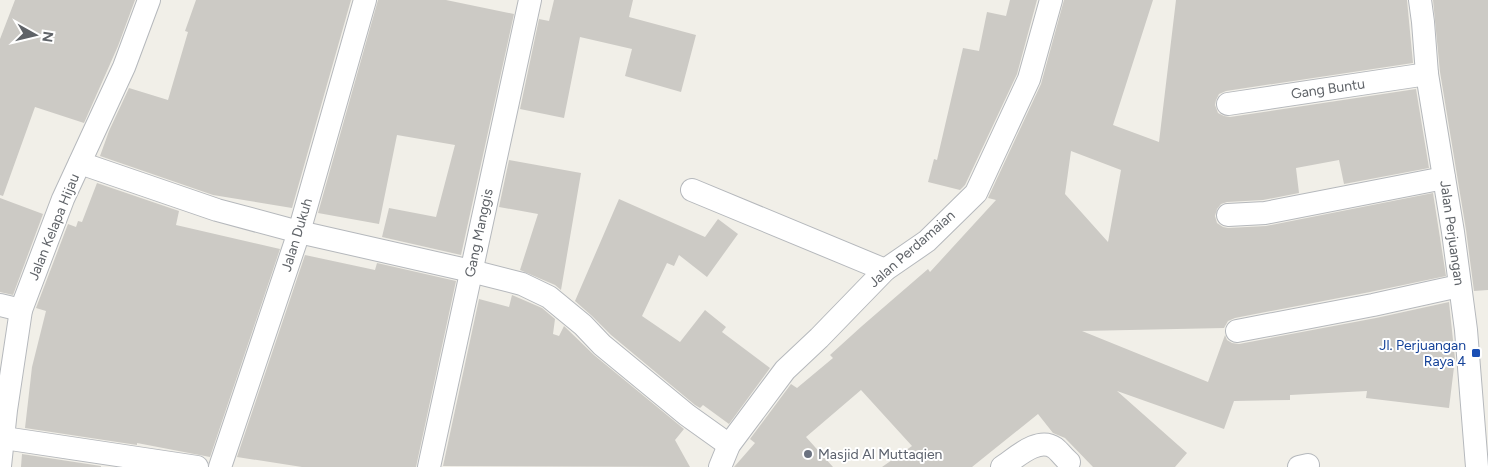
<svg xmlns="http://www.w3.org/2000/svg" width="1488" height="467" viewBox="0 0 1488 467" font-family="Figtree,sans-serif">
  <rect width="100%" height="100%" fill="#f1efe8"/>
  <!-- building -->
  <g fill="#cccac5" fill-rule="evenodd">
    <path d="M 15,0 L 135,0 L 118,46 L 84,123 L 35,107 L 3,196 L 0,195 L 0,39 Z"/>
    <path d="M 196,0 L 351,0 L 292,208 L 213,195 L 100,156 L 109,131 L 129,88 L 168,100 L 188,32 L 185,31 Z"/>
    <path d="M 378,0 L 446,0 L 514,14 L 461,255 L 382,237 L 389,208 L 436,217 L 455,145 L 397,135 L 379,224 L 318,213 Z"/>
    <path d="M 554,0 L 633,0 L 629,17 L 696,35 L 681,92 L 625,76 L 632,49 L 580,37 L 564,118 L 520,109 L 539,19 L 549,21 Z"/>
    <path d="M 1010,0 L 1037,0 L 1017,74 L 965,185 L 960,190 L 928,182 L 934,159 L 937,160 L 963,48 L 979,51 L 987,12 L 1006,16 Z"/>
    <path d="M 1064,0 L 1153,0 L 1113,125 L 1159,142 L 1176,0 L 1407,0 L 1413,63 L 1226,91 L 1219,94 L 1216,100 L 1215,105 L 1218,113 L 1224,116 L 1230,117 L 1416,89 L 1429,168 L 1344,184 L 1339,160 L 1296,168 L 1299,193 L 1263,200 L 1227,202 L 1221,204 L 1217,209 L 1215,216 L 1217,223 L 1223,227 L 1228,228 L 1266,226 L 1433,193 L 1446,276 L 1370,292 L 1235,318 L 1228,321 L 1224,328 L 1082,331 L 1208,382 L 1225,335 L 1227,340 L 1232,343 L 1239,344 L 1376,318 L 1449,302 L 1455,359 L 1449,408 L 1366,398 L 1367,391 L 1290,395 L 1290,400 L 1234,401 L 1224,429 L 1117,391 L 1187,453 L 1175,467 L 1093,467 L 1065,438 L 1053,433 L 1038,414 L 972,467 L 882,467 L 912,446 L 861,390 L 806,437 L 833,467 L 734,467 L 755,443 L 750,439 L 791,384 L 797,388 L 833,358 L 830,355 L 862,326 L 928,269 L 930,272 L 996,200 L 988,198 L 1041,84 ZM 1071,151 L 1121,170 L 1108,242 L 1065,194 Z"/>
    <path d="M 1433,0 L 1488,0 L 1488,290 L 1474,291 L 1466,230 L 1440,72 Z"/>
    <path d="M 509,160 L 581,173 L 561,290 L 555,285 L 520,270 L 538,214 L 499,207 Z"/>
    <path d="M 97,183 L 179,211 L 176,225 L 280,249 L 210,457 L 137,443 L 137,445 L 25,428 L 32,367 L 46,311 L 36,308 L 68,224 L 76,227 L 78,221 L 82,222 Z"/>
    <path d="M 0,198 L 43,214 L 13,295 L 0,292 Z"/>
    <path d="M 619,199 L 705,237 L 718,219 L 738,234 L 707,277 L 679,255 L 674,266 L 667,263 L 642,316 L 680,342 L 705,310 L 726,327 L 722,332 L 770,368 L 729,424 L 703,405 L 700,408 L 695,405 L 611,335 L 592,316 L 575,301 Z"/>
    <path d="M 305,255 L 375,270 L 377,263 L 456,281 L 416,467 L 302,467 L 237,457 Z"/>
    <path d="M 512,295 L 542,308 L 555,319 L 553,334 L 559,336 L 564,326 L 594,355 L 684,429 L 675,440 L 690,467 L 443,466 L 479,299 L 509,307 Z"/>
    <path d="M 22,454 L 101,466 L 101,467 L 21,467 Z"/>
  </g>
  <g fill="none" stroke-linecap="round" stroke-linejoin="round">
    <!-- minor casing -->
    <g stroke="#b5b8bc" stroke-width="24">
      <g id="minor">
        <path d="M 1420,0 L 1423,22 L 1427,74 L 1453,232 L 1466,330 L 1477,467"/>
        <path d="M 1228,104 L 1427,74"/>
        <path d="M 80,163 L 217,210 L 299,232 L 471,271 L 522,284 L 549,297 L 583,325 L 602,345 L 687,415 L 729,445"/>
        <path d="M 692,190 L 885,270"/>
        <path d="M 1228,215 L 1265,213 L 1444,178"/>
        <path d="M 0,305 L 21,310"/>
        <path d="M 1237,331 L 1373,305 L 1459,286"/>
        <path d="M 4,438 L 197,467"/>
        <path d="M 0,466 L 6,410 L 21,310 L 63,199 L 124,67 L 149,0"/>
        <path d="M 220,467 L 299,232 L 365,0"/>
        <path d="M 429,467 L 530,0"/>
        <path d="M 720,467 L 729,445 L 785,370 L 819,338 L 885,270 L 927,241 L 976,193 L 1029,79 L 1051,0"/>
        <path d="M 1002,467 C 1016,458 1038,436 1055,448 C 1060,452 1064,458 1069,462"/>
        <path d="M 1299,467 L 1308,465"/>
      </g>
    </g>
    <!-- minor -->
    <use href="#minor" stroke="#fff" stroke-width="22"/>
  </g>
  <!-- markers -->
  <rect fill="#1a4fb4" stroke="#fff" stroke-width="2" x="1471" y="348" width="10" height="10" rx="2.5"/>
  <circle fill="#6b7280" stroke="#fff" stroke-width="2" cx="808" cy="454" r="5"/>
  <g text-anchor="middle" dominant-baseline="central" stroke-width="4" stroke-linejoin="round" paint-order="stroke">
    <!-- street labels -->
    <g font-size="14" fill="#5f6368" stroke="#fff">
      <text transform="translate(1328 89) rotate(-8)">Gang Buntu</text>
      <text transform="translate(54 227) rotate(-68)">Jalan Kelapa Hijau</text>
      <text transform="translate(479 233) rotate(-78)">Gang Manggis</text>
      <text transform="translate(1452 233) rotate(82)">Jalan Perjuangan</text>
      <text transform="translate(297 235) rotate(-73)">Jalan Dukuh</text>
      <text transform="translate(912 249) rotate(-41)">Jalan Perdamaian</text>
    </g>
    <!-- transit labels -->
    <g font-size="14" fill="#164399" stroke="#fff" text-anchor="end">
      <text x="1466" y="345">Jl. Perjuangan<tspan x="1466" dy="16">Raya 4</tspan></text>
    </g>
    <!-- worship labels -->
    <g font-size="14" fill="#5b616d" stroke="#fff" text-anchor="start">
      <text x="818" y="454">Masjid Al Muttaqien</text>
    </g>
  </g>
  <!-- north arrow -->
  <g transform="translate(35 35) rotate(98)" stroke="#ffffff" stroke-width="4" paint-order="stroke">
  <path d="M0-4L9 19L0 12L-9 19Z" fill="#5f6368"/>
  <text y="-8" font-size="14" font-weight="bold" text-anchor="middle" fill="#5f6368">N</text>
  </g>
</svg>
